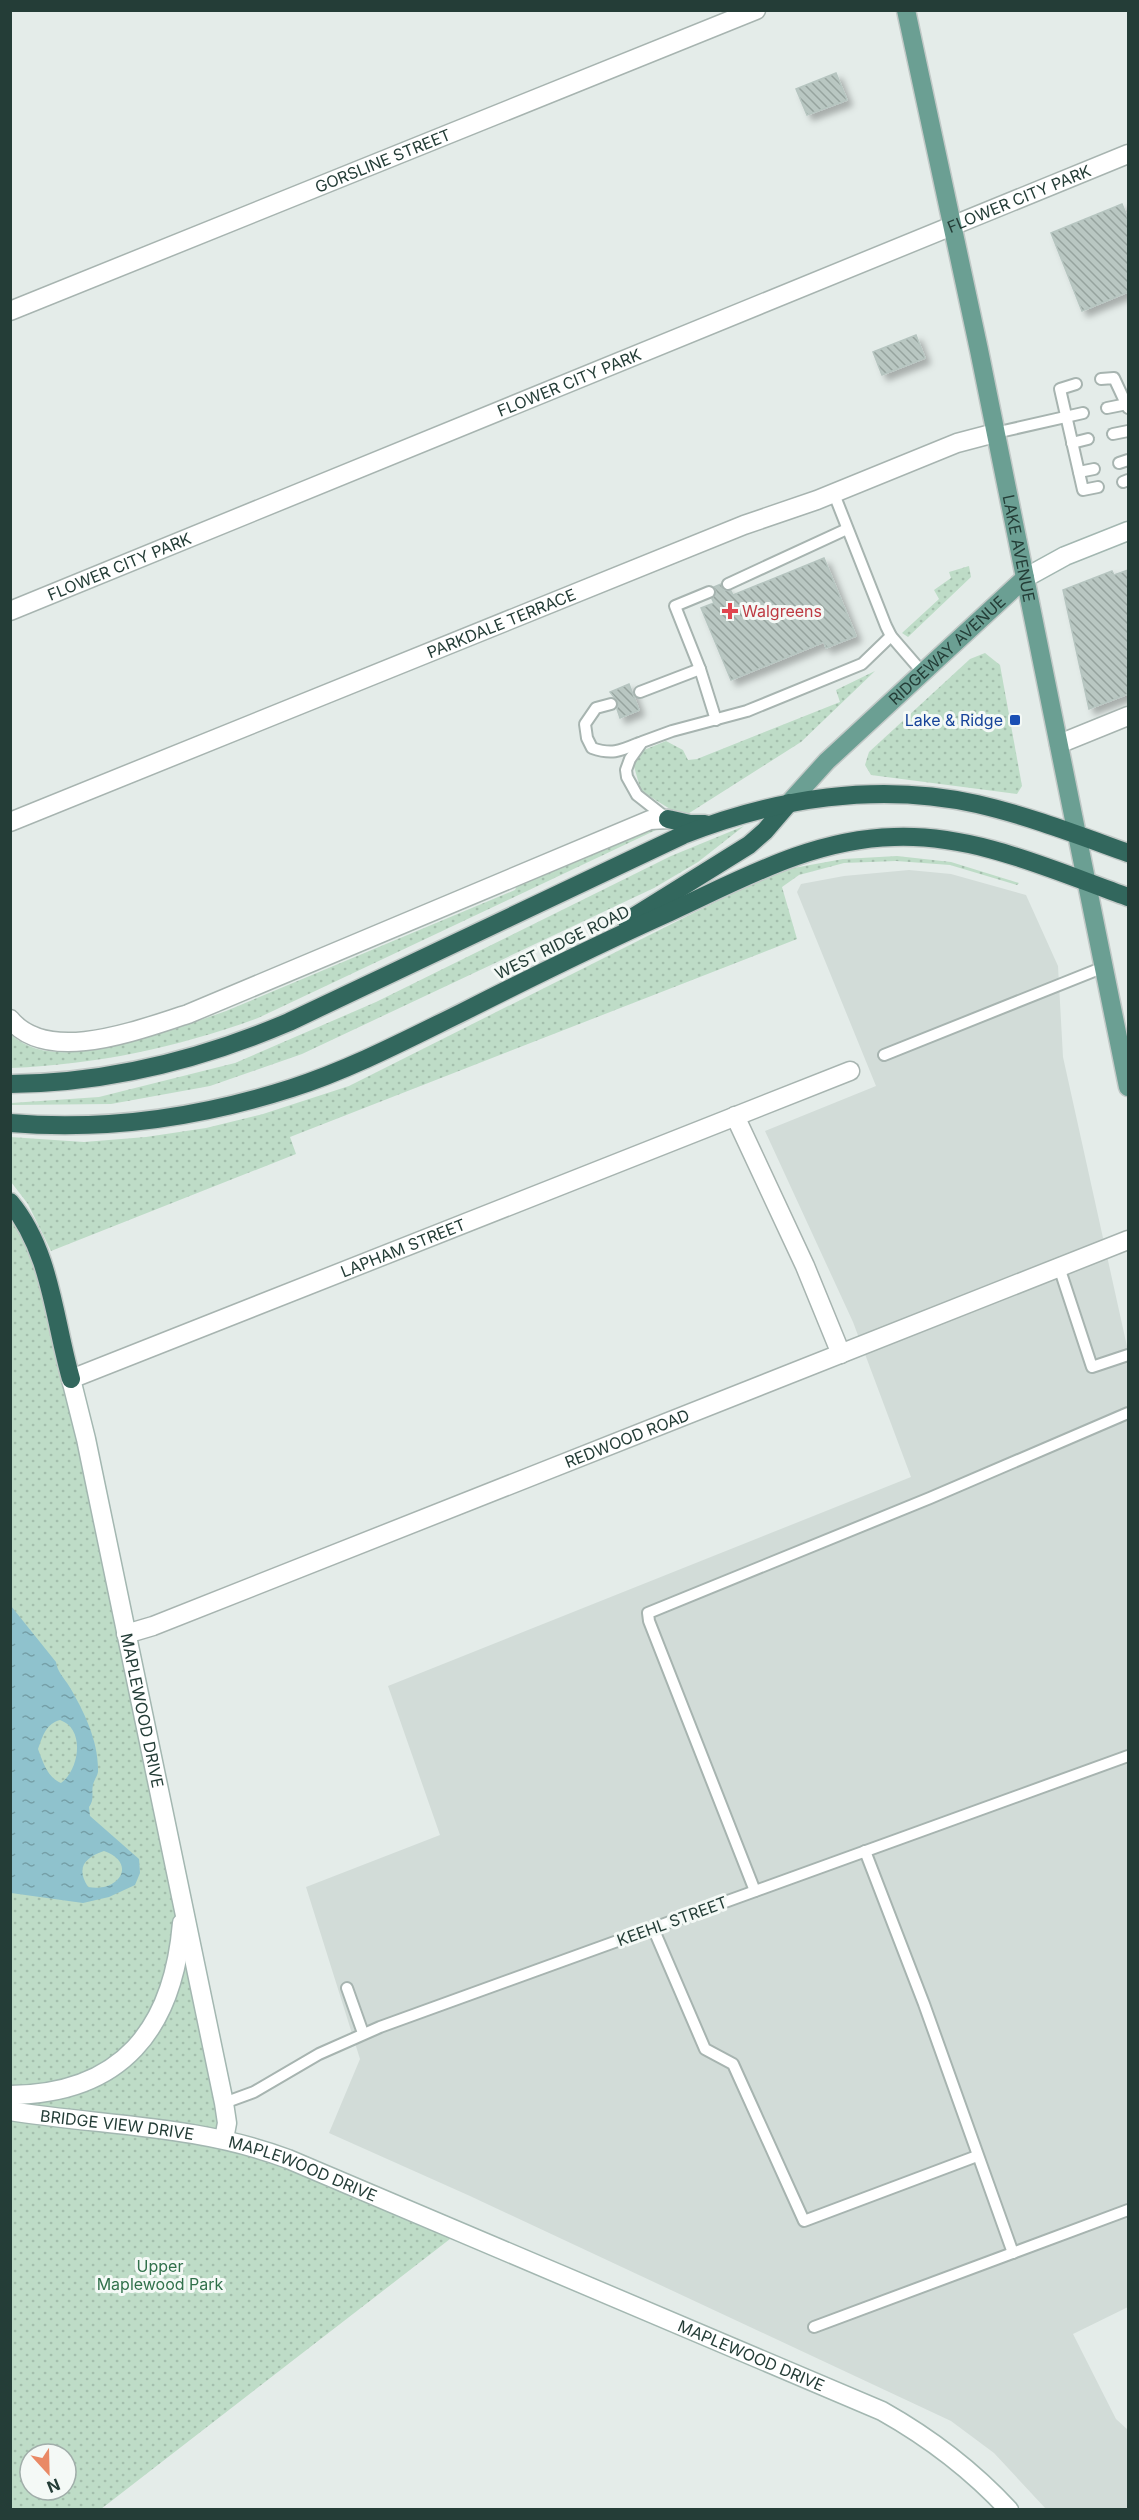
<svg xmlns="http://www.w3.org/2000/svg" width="1139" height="2520" viewBox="0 0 1139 2520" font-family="Inter,sans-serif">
  <defs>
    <pattern id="grass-dots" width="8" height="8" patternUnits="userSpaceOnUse" patternTransform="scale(1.5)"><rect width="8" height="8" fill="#bedcc7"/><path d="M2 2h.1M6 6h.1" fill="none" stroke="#a3beac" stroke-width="1.8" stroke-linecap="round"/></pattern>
    <pattern id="water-ripples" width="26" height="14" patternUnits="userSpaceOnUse" patternTransform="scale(1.5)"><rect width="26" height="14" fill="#8fc2cd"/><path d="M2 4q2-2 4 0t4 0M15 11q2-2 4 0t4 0" fill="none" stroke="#759fa7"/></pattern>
    <pattern id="building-back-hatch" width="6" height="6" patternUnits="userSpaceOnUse" patternTransform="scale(1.5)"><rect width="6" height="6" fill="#b9c7c2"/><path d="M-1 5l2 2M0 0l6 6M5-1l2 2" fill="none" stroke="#96a39e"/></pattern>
    <filter id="shadow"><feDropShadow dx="5.5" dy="5.5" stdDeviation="3" flood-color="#0004"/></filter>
  </defs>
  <rect width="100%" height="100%" fill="#e4ece9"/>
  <!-- built -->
  <path fill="#d2dcd8" d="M 909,870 L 951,874 L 1026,895 L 1058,966 L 1063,1057 L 1128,1351 L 1128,2307 L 1073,2334 L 1116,2419 L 1128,2430 L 1128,2509 L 1046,2509 L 994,2453 L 951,2421 L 470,2196 L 329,2133 L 360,2059 L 306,1887 L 440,1835 L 388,1686 L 911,1477 L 853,1322 L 765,1131 L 876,1086 L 797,892 L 801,884 L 844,876 Z"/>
  <!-- grass -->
  <g fill="url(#grass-dots)" fill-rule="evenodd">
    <path d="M 969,566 L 971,577 L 908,637 L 902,633 L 939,599 L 934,590 L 951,578 L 949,572 Z"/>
    <path d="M 985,653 L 1000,665 L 1022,786 L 1017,794 L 871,775 L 865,765 L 869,752 L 970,659 Z"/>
    <path d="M 875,671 L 801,742 L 683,817 L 641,791 L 633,763 L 639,752 L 666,741 L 683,750 L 688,760 L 697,759 L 840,702 L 836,690 Z"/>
    <path d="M 744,826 L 698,862 L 654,888 L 302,1054 L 210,1086 L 111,1104 L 11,1105 L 11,1103 L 99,1097 L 235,1063 L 376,1002 L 671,856 Z"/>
    <path d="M 655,827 L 656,830 L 258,1018 C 175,1048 99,1064 11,1068 L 10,1034 C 28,1050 49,1053 72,1052 L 175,1029 L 226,1011 L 515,890 L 518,883 Z"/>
    <path d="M 897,856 L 951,862 L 1019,883 L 1017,885 L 950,865 L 896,861 L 844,863 L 799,875 L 782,887 L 797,939 L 290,1137 L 296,1154 L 51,1251 L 28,1204 L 11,1182 L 10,1137 L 84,1142 L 146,1137 L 206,1128 L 263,1114 L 349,1086 L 777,871 L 843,859 Z"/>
    <path d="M 10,1202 L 38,1250 L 224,2139 L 459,2232 L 101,2509 L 11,2509 ZM 30,2454 L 66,2454 L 66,2490 L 30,2490 Z"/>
  </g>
  <!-- water -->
  <path fill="url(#water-ripples)" fill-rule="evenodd" d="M 11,1606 L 56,1662 C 57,1671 64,1678 69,1686 C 84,1711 99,1742 98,1772 C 97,1777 94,1780 93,1785 C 91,1793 95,1799 89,1807 L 90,1816 L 139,1859 L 140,1873 L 135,1885 L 109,1897 L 83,1903 L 11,1893 ZM 60,1720 C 86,1729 79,1770 61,1783 C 47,1777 43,1762 38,1749 C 43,1735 46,1724 60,1720 ZM 104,1851 C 138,1863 119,1893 88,1887 C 76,1868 84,1858 104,1851 Z"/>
  <!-- building -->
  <g fill="url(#building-back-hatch)" stroke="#b6c5c0" stroke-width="1.5" filter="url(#shadow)">
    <path d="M 836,73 L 847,100 L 807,115 L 796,89 Z"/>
    <path d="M 1122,204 L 1128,219 L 1128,292 L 1082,311 L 1051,233 Z"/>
    <path d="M 916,335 L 925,358 L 882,375 L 873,352 Z"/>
    <path d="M 824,558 L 856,636 L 826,648 L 824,642 L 731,680 L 701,608 L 714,603 L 712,599 L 716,592 L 714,587 L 721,584 L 723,590 L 731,591 L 733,595 Z"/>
    <path d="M 1128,570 L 1128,694 L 1089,709 L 1063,590 L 1112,571 L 1114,575 Z"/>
    <path d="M 629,684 L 639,710 L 620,718 L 617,709 L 618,702 L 610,692 Z"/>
  </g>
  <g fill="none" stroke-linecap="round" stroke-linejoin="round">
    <!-- lane casing -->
    <g stroke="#a7b4b0" stroke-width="14">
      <g id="lane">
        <path d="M 1101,379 L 1114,378 L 1128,408"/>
        <path d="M 1076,384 L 1060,389 L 1083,490 L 1098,487"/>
        <path d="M 1107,408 L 1127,404"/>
        <path d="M 995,433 L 1083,413"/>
        <path d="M 1113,434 L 1128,431"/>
        <path d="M 1072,443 L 1088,439"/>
        <path d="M 1119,463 L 1128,460"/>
        <path d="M 1079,472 L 1094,469"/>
        <path d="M 1123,482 L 1128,480"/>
        <path d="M 834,494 L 886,626 L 891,636 L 923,673"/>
        <path d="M 728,584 L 847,529"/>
        <path d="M 709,592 L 675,606 L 700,669 L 716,720"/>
        <path d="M 640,692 L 700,669"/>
        <path d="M 611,704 L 596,708 L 585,724 L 587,738 L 592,748 C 612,755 620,751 639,743"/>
        <path d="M 665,817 L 637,795 L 627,777 L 626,770 L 630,759 L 642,742 L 672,731 L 747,711 L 862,664 L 891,636"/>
        <path d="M 884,1055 L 1104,967"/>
        <path d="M 1059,1267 L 1092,1367 L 1128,1355"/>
        <path d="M 865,1851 L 924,2004 L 1013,2253"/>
        <path d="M 755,1891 L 649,1621 L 648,1613 L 930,1498 L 1128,1413"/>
        <path d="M 653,1928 L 705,2049 L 733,2064 L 804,2221 L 977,2156"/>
        <path d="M 347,1988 L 363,2033"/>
        <path d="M 224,2103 L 254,2092 L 319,2054 L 380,2027 L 1128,1756"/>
        <path d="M 814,2327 L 1128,2210"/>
      </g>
    </g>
    <!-- street casing -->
    <g stroke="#a7b4b0" stroke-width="21">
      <g id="street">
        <path id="s1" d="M 10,311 L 756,10"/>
        <path id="s2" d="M 10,611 L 1128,154"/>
        <path d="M 1059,744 L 1128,716"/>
        <path id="s3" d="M 10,822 L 744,525 L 817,500 L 957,443 L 995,433"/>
        <path d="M 10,1019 C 48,1066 140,1029 188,1014 L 650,820 L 668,819"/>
        <path d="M 735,1116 L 805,1266 L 841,1354"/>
        <path id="s4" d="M 71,1379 L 850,1071"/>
        <path id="s5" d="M 126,1634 L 153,1626 L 1128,1240"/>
      </g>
    </g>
    <!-- secondary casing -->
    <g stroke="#a3b7b1" stroke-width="21">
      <g id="secondary">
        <path d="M 1025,578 L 1065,556 L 1128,531"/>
        <path id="s6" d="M 71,1379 L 86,1439 L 224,2103 L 227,2123 L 224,2139"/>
        <path d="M 10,2095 C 122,2094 173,2029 182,1923"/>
        <path id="s7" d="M 10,2111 C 104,2126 198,2125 288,2159 L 882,2411 C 930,2438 971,2469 1009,2510"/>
      </g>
    </g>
    <!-- primary casing -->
    <g stroke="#c2c9c7" stroke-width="21">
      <g id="primary">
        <path id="s8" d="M 906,10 L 979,350 L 1128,1087"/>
        <path id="s9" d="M 789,803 L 827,761 L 1025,578"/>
      </g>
    </g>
    <!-- highway casing -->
    <g stroke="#c2c9c7" stroke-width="21">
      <g id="highway">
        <path d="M 668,819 L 690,824 L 705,824"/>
        <path d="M 627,921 L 749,845 L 765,831 L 789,803"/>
        <path d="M 10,1084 C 107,1083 200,1060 289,1022 L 683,835 C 776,798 878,782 977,804 C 1029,816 1078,835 1128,853"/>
        <path d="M 10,1123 C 105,1131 202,1117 292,1088 C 351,1069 406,1040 461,1013 C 530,978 599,944 670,912 C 742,879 812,839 894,837 C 976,834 1052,870 1128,897"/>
        <path d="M 10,1202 C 51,1251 54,1320 71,1379"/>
      </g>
    </g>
    <!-- lane -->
    <use href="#lane" stroke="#fff" stroke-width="10"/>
    <!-- street -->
    <use href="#street" stroke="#fff" stroke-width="18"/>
    <!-- secondary -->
    <use href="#secondary" stroke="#fff" stroke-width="18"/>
    <!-- primary -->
    <use href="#primary" stroke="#6b9f93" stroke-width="18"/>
    <!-- highway -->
    <use href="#highway" stroke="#32675d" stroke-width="18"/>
  </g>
  <!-- markers -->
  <path fill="#e0444e" stroke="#f4f9f6" stroke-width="2" d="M727 602h6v6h6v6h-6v6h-6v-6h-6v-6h6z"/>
  <rect fill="#1a4fb4" stroke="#f4f9f6" stroke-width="2" x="1009" y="714" width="12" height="12" rx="3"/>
  <g text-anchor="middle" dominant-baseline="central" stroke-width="6" stroke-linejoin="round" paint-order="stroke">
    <!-- street labels -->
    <g font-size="16" fill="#243d37" stroke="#f4f9f6">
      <text stroke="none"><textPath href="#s1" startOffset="402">GORSLINE STREET</textPath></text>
      <text stroke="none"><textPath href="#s2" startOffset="1090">FLOWER CITY PARK</textPath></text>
      <text stroke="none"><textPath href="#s2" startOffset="604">FLOWER CITY PARK</textPath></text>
      <text stroke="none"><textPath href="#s8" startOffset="550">LAKE AVENUE</textPath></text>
      <text stroke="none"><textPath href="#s2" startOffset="118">FLOWER CITY PARK</textPath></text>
      <text stroke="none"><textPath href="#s3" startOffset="530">PARKDALE TERRACE</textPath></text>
      <text stroke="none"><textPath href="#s9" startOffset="220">RIDGEWAY AVENUE</textPath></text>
      <text transform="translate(562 942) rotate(-26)">WEST RIDGE ROAD</text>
      <text stroke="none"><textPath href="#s4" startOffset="357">LAPHAM STREET</textPath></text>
      <text stroke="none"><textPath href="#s5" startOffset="538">REDWOOD ROAD</textPath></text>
      <text stroke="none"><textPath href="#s6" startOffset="339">MAPLEWOOD DRIVE</textPath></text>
      <text transform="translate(672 1921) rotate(-20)">KEEHL STREET</text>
      <text stroke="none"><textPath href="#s7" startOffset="108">BRIDGE VIEW DRIVE</textPath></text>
      <text stroke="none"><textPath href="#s7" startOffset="300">MAPLEWOOD DRIVE</textPath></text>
      <text stroke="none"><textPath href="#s7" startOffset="786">MAPLEWOOD DRIVE</textPath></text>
    </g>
    <!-- health labels -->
    <g font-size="16" fill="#be3a42" stroke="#f4f9f6" text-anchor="start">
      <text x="742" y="611">Walgreens</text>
    </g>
    <!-- transit labels -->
    <g font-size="16" fill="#164399" stroke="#f4f9f6" text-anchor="end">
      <text x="1003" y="720">Lake &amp; Ridge</text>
    </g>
    <!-- park labels -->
    <g font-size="16" fill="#31714b" stroke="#f4f9f6">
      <text x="160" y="2266">Upper<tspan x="160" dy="18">Maplewood Park</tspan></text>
    </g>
  </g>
  <!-- border -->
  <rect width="1139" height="2520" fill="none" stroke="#243d37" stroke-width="24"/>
  <!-- north arrow -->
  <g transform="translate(48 2472) rotate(158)"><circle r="28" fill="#f4f9f6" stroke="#a1aeaa" stroke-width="1.5"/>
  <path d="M0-4.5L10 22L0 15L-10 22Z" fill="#e98965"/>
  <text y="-9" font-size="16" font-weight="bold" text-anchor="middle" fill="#243d37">N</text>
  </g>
</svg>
